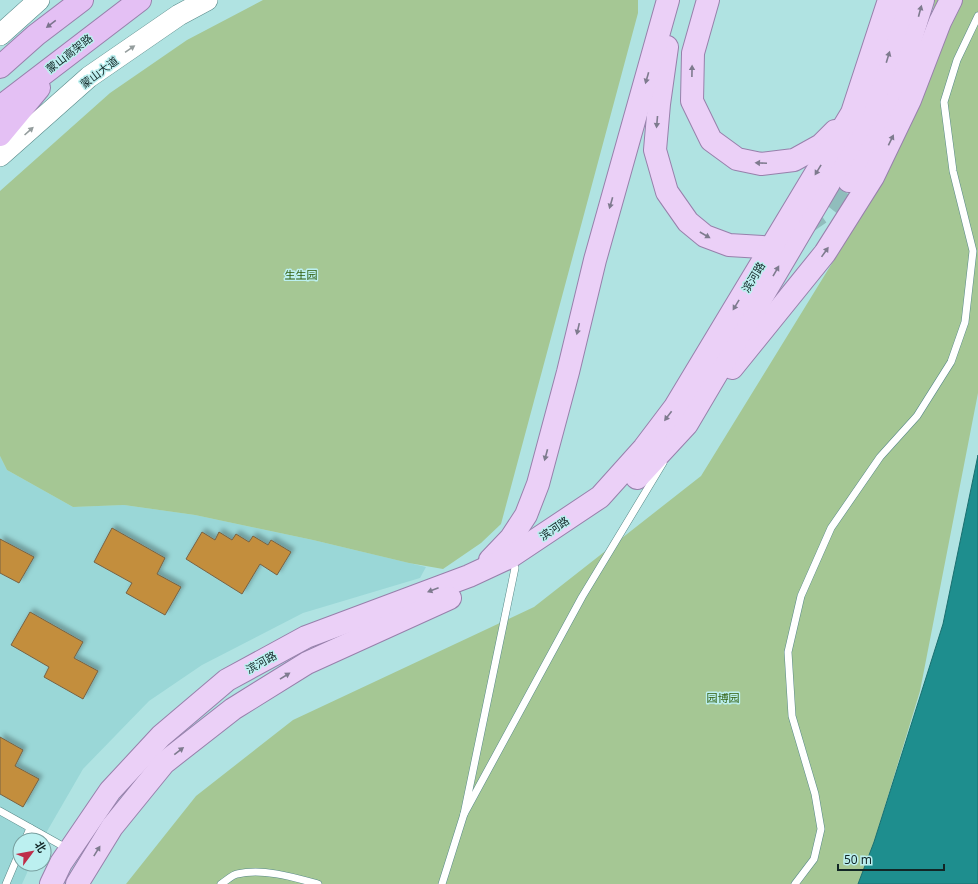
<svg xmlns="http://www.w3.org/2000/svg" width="978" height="884" viewBox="0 0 978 884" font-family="'Noto Sans','Noto Sans SC',sans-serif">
  <defs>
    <filter id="shadow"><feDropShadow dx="3.5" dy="-3.5" stdDeviation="2" flood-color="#0004"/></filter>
  </defs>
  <rect width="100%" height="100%" fill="#b0e3e2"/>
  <!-- built -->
  <path fill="#9ad7d7" d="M 0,456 L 7,470 L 73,507 L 124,505 L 195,515 L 313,540 L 426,567 L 420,578 L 303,613 L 202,665 L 149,701 L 83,769 L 42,840 L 20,840 L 20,864 L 31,864 L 22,884 L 0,884 Z"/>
  <!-- green -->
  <g fill="#a5c794">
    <path d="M 263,0 L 638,0 L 638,13 L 501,524 L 481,543 L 443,569 L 409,563 L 313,540 L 195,515 L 124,505 L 73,507 L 7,470 L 0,456 L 0,191 L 110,93 L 187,40 Z"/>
    <path d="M 935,0 L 978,0 L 978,393 L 920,691 L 874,842 L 858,884 L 126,884 L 196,796 L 293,720 L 534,607 L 701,476 L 834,260 L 910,121 Z"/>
  </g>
  <!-- water -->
  <path fill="#1e8e8e" stroke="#1a6f6f" d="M 978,455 L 978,884 L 858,884 L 874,842 L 943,624 Z"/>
  <!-- building -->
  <g fill="#c38e3c" stroke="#786244" filter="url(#shadow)">
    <path d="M 112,528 L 165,558 L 157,574 L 181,587 L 165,615 L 126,593 L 132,583 L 94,562 Z"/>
    <path d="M 202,532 L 215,540 L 219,532 L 232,540 L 236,534 L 249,542 L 253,536 L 268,545 L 271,540 L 291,552 L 277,575 L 260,564 L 242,594 L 186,559 Z"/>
    <path d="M 0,539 L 34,557 L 19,583 L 0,573 Z"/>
    <path d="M 30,612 L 83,642 L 74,658 L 98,671 L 83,699 L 44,677 L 49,667 L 11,645 Z"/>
    <path d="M 0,737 L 23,750 L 15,766 L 39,779 L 23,807 L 0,794 Z"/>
  </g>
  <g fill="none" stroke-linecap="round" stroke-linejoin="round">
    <!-- primary-tunnel -->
    <path stroke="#90bdbc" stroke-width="22" stroke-dasharray="22 11" stroke-linecap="butt" d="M 802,226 L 828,208 L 849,181"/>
    <!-- service casing -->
    <g stroke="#588989" stroke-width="8">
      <g id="service">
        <path d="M 0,811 L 68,849"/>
        <path d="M 464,814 L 582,597 L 663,463"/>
        <path d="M 25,840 L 30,828"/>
        <path d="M 6,884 L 20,851"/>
        <path d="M 221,884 C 226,881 232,875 237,874 C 263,868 293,877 318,884"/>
        <path d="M 442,884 L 464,814 L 515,568"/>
        <path d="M 795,884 L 814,859 L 821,829 L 815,794 L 792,716 L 788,652 L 801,596 L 831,528 L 880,457 L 917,416 L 951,362 L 965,322 L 973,251 L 953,171 L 944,102 L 957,60 L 978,16"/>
      </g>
    </g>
    <!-- secondary casing -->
    <g stroke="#588989" stroke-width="22">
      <g id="secondary">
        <path d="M 0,35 L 39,0"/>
        <path d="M 0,156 L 89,77 L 179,15 L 207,0"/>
      </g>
    </g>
    <!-- primary casing -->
    <g stroke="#9780ab" stroke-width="24">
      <g id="primary">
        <path d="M 708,0 L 693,53 L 692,101 L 711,140 L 737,159 L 761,164 L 794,160 L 821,145 L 835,131"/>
        <path d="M 667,47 L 659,104 L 655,150 L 667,192 L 688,222 L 705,236 L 729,245 L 762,247"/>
        <path d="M 849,181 L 859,164 L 905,58 L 923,0"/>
        <path d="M 732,368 L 825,253 L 873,177 L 910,100 L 940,22 L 951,0"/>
        <path d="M 637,478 L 687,424 L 828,185 L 876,95 L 905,0"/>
        <path d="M 490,560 L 511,538 L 526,515 L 538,484 L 568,372 L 595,260 L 668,0"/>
        <path d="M 51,884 L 61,863 L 110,791 L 161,736 L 227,680 L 306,637 L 469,576 L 510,557 L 600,497 L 644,448 L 675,407 L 852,113 L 889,0"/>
        <path d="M 77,884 L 112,827 L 164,763 L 233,709 L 307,663 L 450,598"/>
      </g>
    </g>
    <!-- trunk casing -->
    <g stroke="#9780ab" stroke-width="24">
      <g id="trunk">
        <path d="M 0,67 L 36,35 L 82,0"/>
        <path d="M 0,107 L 140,0"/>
        <path d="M 0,135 L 39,88"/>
      </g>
    </g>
    <!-- service -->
    <use href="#service" stroke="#fff" stroke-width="7"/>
    <!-- secondary -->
    <use href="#secondary" stroke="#fff" stroke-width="21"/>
    <!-- primary -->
    <use href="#primary" stroke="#ebd0f7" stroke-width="22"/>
    <!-- trunk -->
    <use href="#trunk" stroke="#e4c0f4" stroke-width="22"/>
  </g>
  <!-- one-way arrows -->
  <defs><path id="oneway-solid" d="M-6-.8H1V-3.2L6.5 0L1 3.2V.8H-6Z"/></defs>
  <g fill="#7e7b8e">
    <use href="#oneway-solid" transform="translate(920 11) rotate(-75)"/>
    <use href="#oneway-solid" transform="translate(888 57) rotate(-73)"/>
    <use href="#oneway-solid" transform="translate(692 71) rotate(-89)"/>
    <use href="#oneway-solid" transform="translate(647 78) rotate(106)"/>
    <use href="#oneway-solid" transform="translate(657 122) rotate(95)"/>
    <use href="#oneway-solid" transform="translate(891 140) rotate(-64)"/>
    <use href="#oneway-solid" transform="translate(761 163) rotate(-177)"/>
    <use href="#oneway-solid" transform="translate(818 170) rotate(121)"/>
    <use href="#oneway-solid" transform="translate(611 203) rotate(106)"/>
    <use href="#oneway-solid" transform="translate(705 235) rotate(30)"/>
    <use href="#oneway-solid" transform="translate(825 252) rotate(-55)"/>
    <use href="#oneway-solid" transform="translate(776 271) rotate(-60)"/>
    <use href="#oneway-solid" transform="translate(736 305) rotate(121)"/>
    <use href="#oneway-solid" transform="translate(578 329) rotate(103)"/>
    <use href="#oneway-solid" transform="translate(668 416) rotate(127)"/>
    <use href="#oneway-solid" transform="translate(546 455) rotate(105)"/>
    <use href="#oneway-solid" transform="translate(433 590) rotate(159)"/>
    <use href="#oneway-solid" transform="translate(285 676) rotate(-32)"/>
    <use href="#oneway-solid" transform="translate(179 751) rotate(-38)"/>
    <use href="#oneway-solid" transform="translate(97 851) rotate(-58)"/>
  </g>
  <use fill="#7b738d" href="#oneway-solid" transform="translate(51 24) rotate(143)"/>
  <g fill="#949d9d">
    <use href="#oneway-solid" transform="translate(130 49) rotate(-34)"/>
    <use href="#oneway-solid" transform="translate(29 131) rotate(-42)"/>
  </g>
  <g text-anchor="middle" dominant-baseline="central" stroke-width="3" stroke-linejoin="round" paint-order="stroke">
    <!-- street labels -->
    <g font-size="11" fill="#122626" stroke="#bcf0f0">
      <text transform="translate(69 53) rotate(-38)">蒙山高架路</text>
      <text transform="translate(99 72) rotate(-37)">蒙山大道</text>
      <text transform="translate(753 277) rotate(-59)">滨河路</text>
      <text transform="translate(554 528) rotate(-34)">滨河路</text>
      <text transform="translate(261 662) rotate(-29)">滨河路</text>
    </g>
    <!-- park labels -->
    <g font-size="11" fill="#2f5c0a" stroke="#bcf0f0">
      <text x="301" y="274">生生园</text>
      <text x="723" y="697">园博园</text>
    </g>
  </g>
  <!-- north arrow -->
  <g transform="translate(32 852) rotate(58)"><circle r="19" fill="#bcf0f0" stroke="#789f9f"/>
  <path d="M0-3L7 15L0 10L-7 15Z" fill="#be2e4a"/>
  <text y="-6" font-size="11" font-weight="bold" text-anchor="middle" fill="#122626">北</text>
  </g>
  <!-- scale -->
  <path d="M838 864v6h106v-6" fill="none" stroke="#122626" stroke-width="2"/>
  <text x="844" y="864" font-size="12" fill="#122626" stroke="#bcf0f0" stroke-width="3" paint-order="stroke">50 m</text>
</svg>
